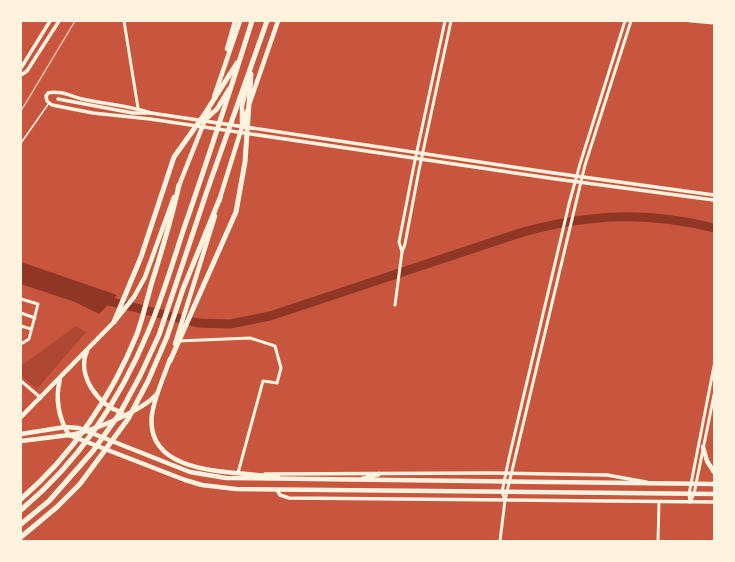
<svg xmlns="http://www.w3.org/2000/svg" width="735" height="562" viewBox="0 0 735 562" font-family="Helvetica,sans-serif">
  <rect width="100%" height="100%" fill="#c8553d"/>
  <!-- green -->
  <path fill="#ae4732" d="M 76,326 L 86,332 L 37,389 L 21,376 L 21,366 Z"/>
  <!-- water -->
  <path fill="#8f3625" d="M 21,262 L 117,295 L 99,314 L 75,302 L 21,284 Z"/>
  <g fill="none" stroke-linecap="round" stroke-linejoin="round">
    <!-- river -->
    <path stroke="#8f3625" stroke-width="9" d="M 100,299 L 198,323 L 230,324 L 270,316 L 523,232 C 590,214 647,211 714,228"/>
    <!-- service -->
    <path stroke="#fff3e0" stroke-width="1.5" d="M 21,143 L 49,103"/>
    <!-- minor -->
    <g stroke="#fff3e0" stroke-width="3">
      <path d="M 124,21 L 138,108"/>
      <path d="M 690,21 L 714,23"/>
      <path d="M 402,252 L 399,242 L 414,165 L 445,21"/>
      <path d="M 21,299 L 38,304 L 29,339 L 21,344"/>
      <path d="M 395,305 L 402,252 L 405,244 L 419,170 L 451,21"/>
      <path d="M 21,313 L 35,318"/>
      <path d="M 21,326 L 31,329"/>
      <path d="M 178,341 L 250,338 L 275,346 L 281,368 L 277,383 L 263,381 L 238,473"/>
      <path d="M 21,381 L 41,398"/>
      <path d="M 505,500 L 502,492 L 509,458 L 569,204 L 580,164 L 625,21"/>
      <path d="M 690,502 L 689,494 L 714,366"/>
      <path d="M 690,502 L 694,494 L 714,395"/>
      <path d="M 500,541 L 505,500 L 585,165 L 631,21"/>
      <path d="M 658,541 L 659,502"/>
    </g>
    <!-- tertiary -->
    <g stroke="#fff3e0" stroke-width="3.5">
      <path d="M 21,68 L 50,21"/>
      <path d="M 21,75 L 27,71 L 59,21"/>
      <path d="M 58,99 L 133,113 L 151,113 L 554,173 L 714,195"/>
      <path d="M 151,113 C 128,105 105,104 82,99 C 71,96 59,90 48,93 L 46,96 L 47,101 L 52,105 L 93,113 L 150,119 L 556,179 L 714,200"/>
      <path d="M 265,474 L 489,473 L 607,475 L 646,482"/>
      <path d="M 277,490 L 280,495 L 289,498 L 714,502"/>
    </g>
    <!-- primary -->
    <g stroke="#fff3e0" stroke-width="4.5">
      <path d="M 227,49 L 235,21"/>
      <path d="M 214,97 L 240,21"/>
      <path d="M 250,102 L 278,21"/>
      <path d="M 206,119 L 217,109 L 229,89"/>
      <path d="M 242,125 L 242,106 L 248,81"/>
      <path d="M 178,188 L 209,110"/>
      <path d="M 219,201 L 247,111"/>
      <path d="M 175,344 L 215,216"/>
      <path d="M 87,351 C 76,375 99,407 122,412"/>
      <path d="M 170,359 C 164,377 155,395 152,414 C 144,478 238,471 278,477"/>
      <path d="M 60,379 C 55,399 58,417 69,435"/>
      <path d="M 21,417 L 114,322 L 134,297 L 145,277 L 174,197"/>
      <path d="M 21,434 L 65,427 L 79,428 L 190,472 L 226,478 L 714,484"/>
      <path d="M 70,435 C 93,431 142,411 157,394"/>
      <path d="M 21,441 L 69,435 L 185,480 L 202,485 L 236,489 L 714,494"/>
      <path d="M 703,447 L 707,461 L 714,472"/>
      <path d="M 362,479 L 379,474"/>
    </g>
    <!-- motorway -->
    <g stroke="#fff3e0" stroke-width="5">
      <path d="M 114,322 L 141,257 L 174,157 L 204,115 L 237,63"/>
      <path d="M 170,361 L 236,212 L 245,162 L 251,74"/>
      <path d="M 21,499 C 72,455 112,396 137,334 C 143,317 147,299 152,282 C 162,250 172,218 179,185"/>
      <path d="M 21,510 C 78,462 120,400 148,332 C 162,299 172,265 183,231 C 207,162 230,91 252,21"/>
      <path d="M 21,524 L 49,501 L 93,451 L 120,413 L 140,376 L 159,335 L 207,191 L 267,21"/>
      <path d="M 21,537 L 57,507 L 80,484 L 128,419 L 148,381 L 167,337 L 183,289 L 220,198"/>
    </g>
    <!-- rail -->
    <path stroke="#e9b49f" stroke-width="1.5" d="M 21,111 L 75,21"/>
  </g>
  <!-- border -->
  <rect width="735" height="562" fill="none" stroke="#fff3e0" stroke-width="44"/>
</svg>
